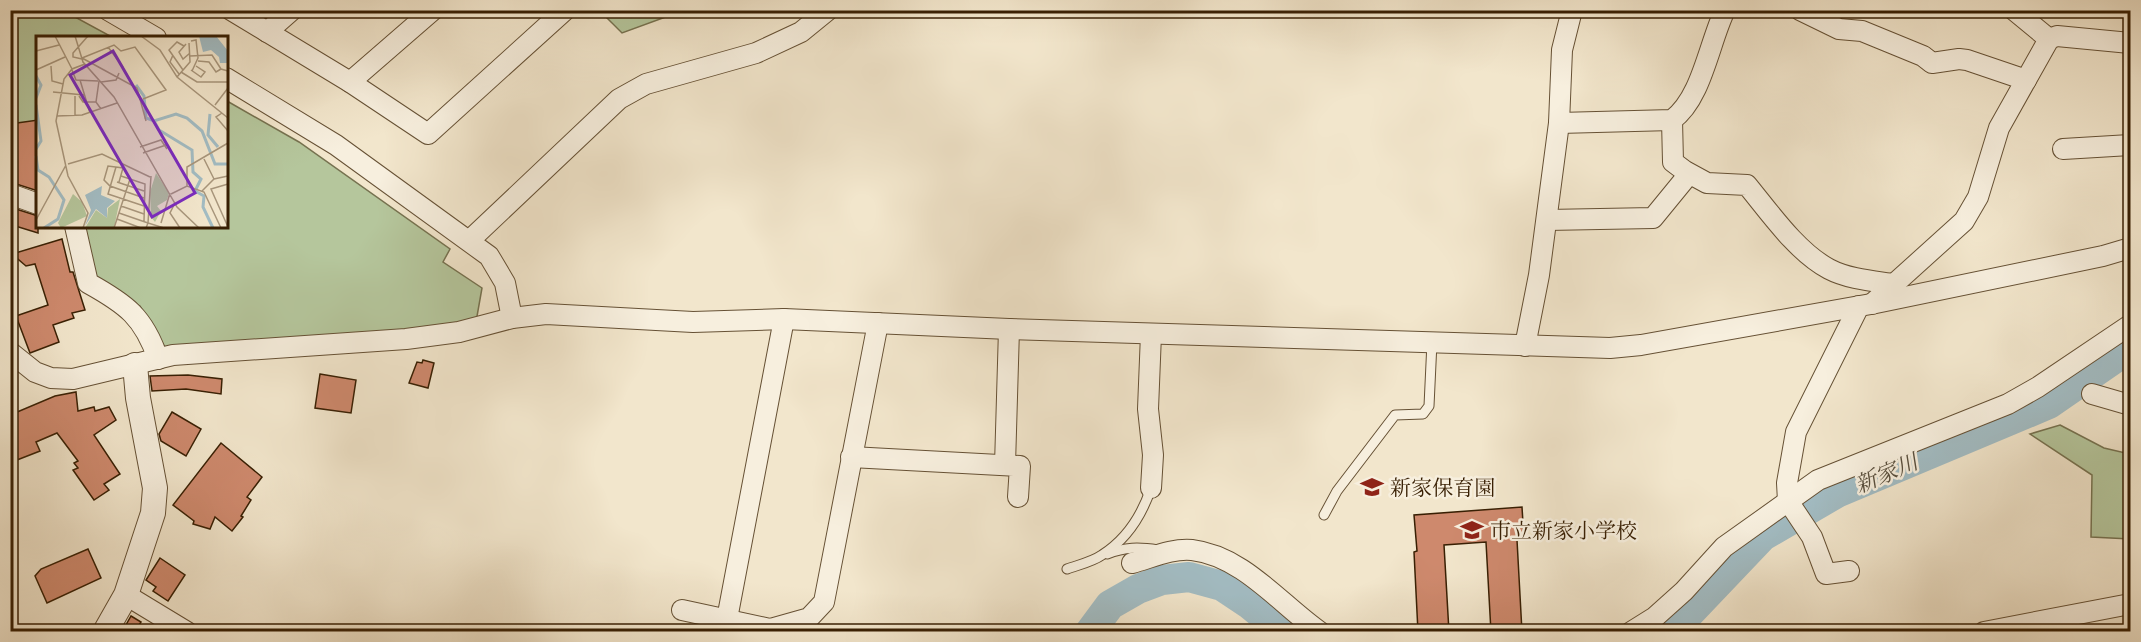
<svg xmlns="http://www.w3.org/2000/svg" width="2141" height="642" viewBox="0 0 2141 642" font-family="'Gentium Book Plus','Noto Serif JP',serif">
  <rect width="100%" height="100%" fill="#f2e6cc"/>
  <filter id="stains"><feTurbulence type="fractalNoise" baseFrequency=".00333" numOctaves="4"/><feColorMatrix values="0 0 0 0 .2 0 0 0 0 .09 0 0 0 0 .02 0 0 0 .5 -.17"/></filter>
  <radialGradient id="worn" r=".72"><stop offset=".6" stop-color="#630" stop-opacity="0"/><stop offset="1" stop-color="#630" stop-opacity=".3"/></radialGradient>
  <!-- green -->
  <g fill="#b5c69c" stroke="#767250" stroke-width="1.5">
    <path d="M 10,11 L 64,11 L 112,37 L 38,38 L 37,137 L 10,141 Z"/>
    <path d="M 600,11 L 682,11 L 622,33 Z"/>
    <path d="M 227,101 L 299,142 L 450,249 L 443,262 L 482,288 L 476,322 L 376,335 L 166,349 L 140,306 L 93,281 L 79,227 L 226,226 Z"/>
    <path d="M 2060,425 L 2104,448 L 2130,454 L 2130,539 L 2091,537 L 2092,475 L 2030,434 Z"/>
  </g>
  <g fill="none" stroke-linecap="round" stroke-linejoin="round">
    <!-- river -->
    <g stroke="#a2bcc3" stroke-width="30">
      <path d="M 1090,632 L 1110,605 L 1138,589 L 1162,580 L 1189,577 L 1222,586 L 1249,604 L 1283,632"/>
      <path d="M 1666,632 L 1684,619 L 1763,536 L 1837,493 L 2049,404 L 2130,348"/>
    </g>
  </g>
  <!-- building -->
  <g fill="#ce896d" stroke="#381f03" stroke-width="1.5">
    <path d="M 38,120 L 38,191 L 10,182 L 10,124 Z"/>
    <path d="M 16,209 L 38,216 L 38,233 L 12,225 Z"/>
    <path d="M 62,239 L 70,272 L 73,272 L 85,310 L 72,313 L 74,318 L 53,325 L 59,342 L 30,353 L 16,316 L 48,305 L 35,264 L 26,266 L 12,254 Z"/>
    <path d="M 423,360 L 434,363 L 428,388 L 409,383 L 417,362 L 422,363 Z"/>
    <path d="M 320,374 L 356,380 L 351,413 L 315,408 Z"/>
    <path d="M 188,375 L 222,379 L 221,394 L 186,389 L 152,391 L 150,376 Z"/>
    <path d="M 76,392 L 78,411 L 94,407 L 95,411 L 109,407 L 116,420 L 94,435 L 120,474 L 104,484 L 109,490 L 94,500 L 73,470 L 78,468 L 74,463 L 78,461 L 57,433 L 36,442 L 40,451 L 17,460 L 10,444 L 10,438 L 16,436 L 10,423 L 10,415 L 55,396 Z"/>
    <path d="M 172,412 L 201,429 L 186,456 L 161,441 L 159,434 Z"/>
    <path d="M 221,443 L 262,477 L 247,497 L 251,500 L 241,516 L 243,517 L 232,531 L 215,517 L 210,529 L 193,524 L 194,521 L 173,505 Z"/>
    <path d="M 1522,507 L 1524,539 L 1517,540 L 1522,632 L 1491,632 L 1486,542 L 1444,545 L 1449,632 L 1418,632 L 1414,552 L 1417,551 L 1414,515 Z"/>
    <path d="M 88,549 L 101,578 L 47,603 L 35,576 L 41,569 Z"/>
    <path d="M 160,558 L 185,575 L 168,601 L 153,591 L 156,587 L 146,580 Z"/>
    <path d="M 131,616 L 141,622 L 135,632 L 122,632 Z"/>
  </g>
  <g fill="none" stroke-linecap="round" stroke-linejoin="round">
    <!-- service casing -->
    <g stroke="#665135" stroke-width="11">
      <g id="service">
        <path d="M 1324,515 L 1337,491 L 1395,415 L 1423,414 L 1429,406 L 1432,342"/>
        <path d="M 1107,554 C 1125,547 1139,547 1158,550"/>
        <path d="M 1067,569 C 1078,565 1092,562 1102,555 C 1127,539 1142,515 1151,488"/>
      </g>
    </g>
    <!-- minor casing -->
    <g stroke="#665135" stroke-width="22">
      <g id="minor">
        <path d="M 108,10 L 156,38"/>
        <path d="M 231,10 L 350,82 L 428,134 L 565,10"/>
        <path d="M 1800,10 L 1839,29 L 1862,31 L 1923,56 L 1932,63 L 1959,59 L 1967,60 L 2026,80"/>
        <path d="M 2014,10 L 2049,39"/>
        <path d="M 267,32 L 292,10"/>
        <path d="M 226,78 L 336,145 L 489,256 L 505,283 L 512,318"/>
        <path d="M 350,82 L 433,10"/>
        <path d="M 1672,120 L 1673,162 L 1685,171 L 1707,183 L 1747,185 C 1770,213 1797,252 1829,269 C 1848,279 1873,281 1893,284"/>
        <path d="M 1559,123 L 1672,120 C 1702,98 1709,43 1725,10"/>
        <path d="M 2063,149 L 2130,145"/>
        <path d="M 10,194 L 38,204"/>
        <path d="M 1547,220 L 1653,218 L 1689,174"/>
        <path d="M 75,226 L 88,283 C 126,304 144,317 158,359"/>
        <path d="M 470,240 L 619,99 L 646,84 L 756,53 L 801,32 L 828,10"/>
        <path d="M 1872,304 L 1964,221 L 1978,197 L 1999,128 L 2049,39 L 2057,36 L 2130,43"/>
        <path d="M 1151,334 L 1148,409 L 1153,455 L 1151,488"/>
        <path d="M 1525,346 L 1539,275 L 1559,123 L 1562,50 L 1572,10"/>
        <path d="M 10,352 L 35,372 L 51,378 L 73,379 L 173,355 L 406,339 L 459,332 L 512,318 L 546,314 L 693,322 L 784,319 L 1009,329 L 1610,348 L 1641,345 L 1871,304 L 2103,256 L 2130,248"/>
        <path d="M 2092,394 L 2130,405"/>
        <path d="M 851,457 L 1020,466 L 1018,497"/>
        <path d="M 1005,465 L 1009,329"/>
        <path d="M 1132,563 C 1151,558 1172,548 1192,550 C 1243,556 1280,604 1320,632"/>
        <path d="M 1849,571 L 1826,574 L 1812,537 L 1788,501 L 1787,483 L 1796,432 L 1859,306"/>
        <path d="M 126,595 L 187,632"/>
        <path d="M 682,610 L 770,629 L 809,618 L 824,602 L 878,323"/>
        <path d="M 727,619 L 784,319"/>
        <path d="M 1631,632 L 1655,617 L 1684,591 L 1724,547 L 1818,480 L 2008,404 L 2038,387 L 2130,325"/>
        <path d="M 1984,632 L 2130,604"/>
      </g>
    </g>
    <!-- tertiary casing -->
    <g stroke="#665135" stroke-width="26">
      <path id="tertiary" d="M 105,632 L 126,595 L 153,513 L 155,488 L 138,398 L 135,365"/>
    </g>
    <!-- service -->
    <use href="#service" stroke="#f7efde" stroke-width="9"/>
    <!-- minor -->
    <use href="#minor" stroke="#f7efde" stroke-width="20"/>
    <!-- tertiary -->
    <use href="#tertiary" stroke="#f7efde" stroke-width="24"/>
  </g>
  <!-- icons -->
  <defs>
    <g id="school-bare" transform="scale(1.8)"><path d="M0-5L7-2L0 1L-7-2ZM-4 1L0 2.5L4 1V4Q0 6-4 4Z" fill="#8f2418" stroke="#f7efde" stroke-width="2.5" paint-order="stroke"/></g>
  </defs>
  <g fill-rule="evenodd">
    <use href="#school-bare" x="1372" y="487"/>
    <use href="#school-bare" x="1472" y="530"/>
  </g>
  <g text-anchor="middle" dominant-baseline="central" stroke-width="5" stroke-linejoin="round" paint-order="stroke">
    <!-- poi labels -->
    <g font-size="21" fill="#381f03" stroke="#f7efde" text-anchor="start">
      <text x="1390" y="487">新家保育園</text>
      <text x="1490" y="530">市立新家小学校</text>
    </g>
    <!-- water labels -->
    <g font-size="22" font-style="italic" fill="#584e3d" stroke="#f7efde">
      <text transform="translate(1886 473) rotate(-23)">新家川</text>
    </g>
  </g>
  <!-- overview -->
  <g transform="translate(36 36)">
    <rect width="192" height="192" fill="#f2e6cc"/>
    <path d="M 120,137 L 133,157 L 131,164 L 121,170 L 125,175 L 119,186 L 115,181 L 114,156 ZM 37,158 L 46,166 L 51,180 L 25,192 L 22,187 ZM 84,163 L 78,192 L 49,192 L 60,174 L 71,182 L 72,172 Z" fill="#b5c69c"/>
    <path d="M 163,0 L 180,0 L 192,15 L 192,27 L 184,27 L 183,21 L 175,14 L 167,16 ZM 66,150 L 65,159 L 79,165 L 71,172 L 71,182 L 60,173 L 49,190 L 55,174 L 49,159 Z" fill="#a2bcc3"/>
    <path fill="none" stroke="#a2bcc3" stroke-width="3" d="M 0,40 L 5,49 L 0,62M 100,49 L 108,60 L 110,82 L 118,85 L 140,78 L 151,82 L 166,95 L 179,128 L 192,128M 0,69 L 5,105 L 0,113M 174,78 L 172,99 L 182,111M 118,85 L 123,94 L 156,114 L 157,136 L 165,143 L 159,155 L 168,160 L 167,171 L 177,192M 0,120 L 2,134 L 13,141 L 28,164 L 22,183 L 8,192"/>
    <path fill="none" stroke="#a8967c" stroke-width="1.5" d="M 19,0 L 36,33M 39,0 L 47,26 L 78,61 L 141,171 L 163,192M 105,0 L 124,14 L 141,41 L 192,82M 155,5 L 160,4 L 162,22 L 156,35M 150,8 L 143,16 L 147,23 L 154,17M 72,11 L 87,31M 0,15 L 23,9M 137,19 L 134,26 L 143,38M 154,20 L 176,19 L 185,33 L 192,35M 46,22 L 78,9 L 85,15 L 99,11 L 130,54 L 107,63M 46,22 L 101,52 L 110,85M 46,23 L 37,21 L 37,17 L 52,0M 162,25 L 173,26 L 180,36 L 185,33M 15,30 L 16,45 L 27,48M 0,34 L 29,21M 36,34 L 40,44 L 62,45M 147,34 L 133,14 L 141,6 L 148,10M 155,34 L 165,41 L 169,36 L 160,30M 145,36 L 161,46 L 192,46M 141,41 L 154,26 L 153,7M 44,44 L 54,77M 65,46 L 80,44 L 83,37M 17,56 L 48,59M 39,60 L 39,80M 43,60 L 47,66 L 60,66 L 65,73M 60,66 L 63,45M 179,69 L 192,52M 186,77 L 180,81 L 192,95M 21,80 L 46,79 L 81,67M 104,111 L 125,104 L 131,113M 107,117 L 130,109M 168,123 L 178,143M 32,128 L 66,118 L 114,141M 80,131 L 72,158 L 108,170M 85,140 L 109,148 L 108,185M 115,140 L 112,187 L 128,192M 81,146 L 108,155M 83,146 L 87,132 L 72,130 L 68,144 L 74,150 L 108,162M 192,148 L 175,153 L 192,191M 151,150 L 151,131 L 192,107M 166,155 L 178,143 L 192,140M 135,158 L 151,150 L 168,156 L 185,192M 139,167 L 134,177 L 144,192M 85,170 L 108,178M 83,177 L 112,187 L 110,192M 81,183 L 105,192M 0,184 L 30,129M 125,187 L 134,157M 47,192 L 52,177 L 32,140 L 20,85 L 28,43 L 36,33 L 49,28M 78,192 L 94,143"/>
    <path fill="#7b2cbf" fill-opacity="0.15" stroke="#7b2cbf" stroke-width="3" d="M 77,15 L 159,157 L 116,181 L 34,39 Z"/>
    <rect width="192" height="192" fill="none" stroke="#381f03" stroke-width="3"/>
  </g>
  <!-- margin -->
  <rect width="2141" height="642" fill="none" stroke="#f2e6cc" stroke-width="36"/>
  <rect x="12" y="12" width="2117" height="618" fill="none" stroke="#381f03" stroke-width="3"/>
  <rect x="18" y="18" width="2105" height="606" fill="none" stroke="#381f03" stroke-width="1.5"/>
  <rect width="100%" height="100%" filter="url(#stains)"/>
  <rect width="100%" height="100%" fill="url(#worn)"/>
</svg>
